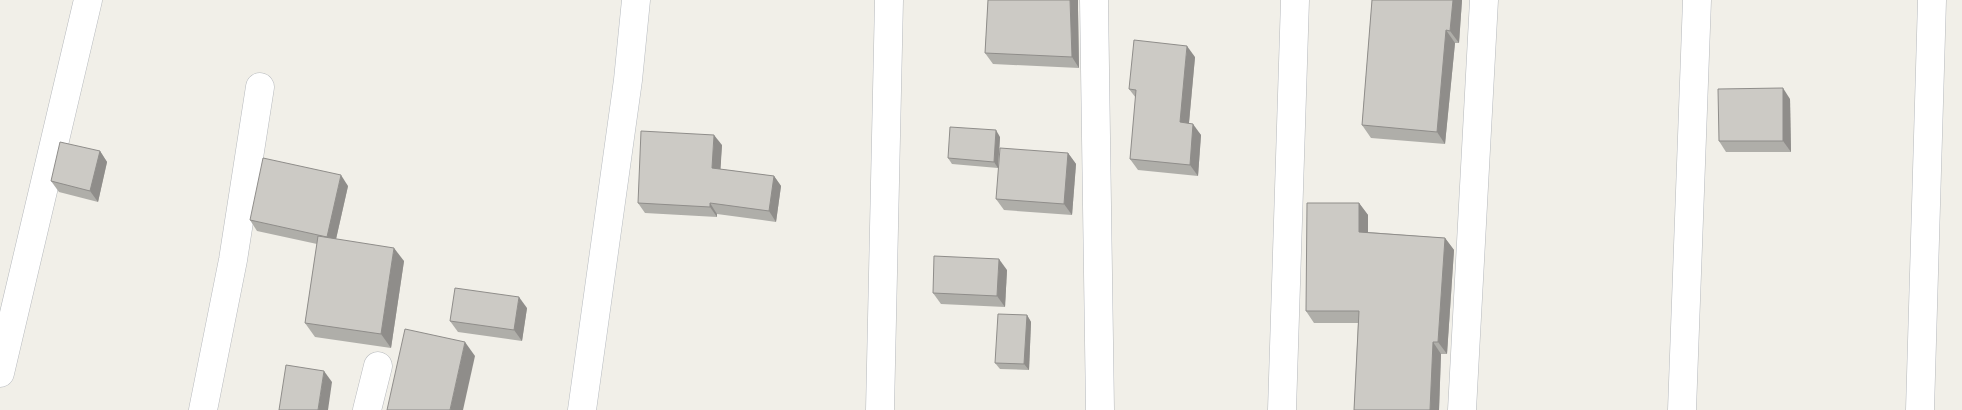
<svg xmlns="http://www.w3.org/2000/svg" width="1962" height="410" viewBox="0 0 1962 410" font-family="Montserrat,sans-serif">
  <rect width="100%" height="100%" fill="#f1efe8"/>
  <g fill="none" stroke-linecap="round" stroke-linejoin="round">
    <!-- street casing -->
    <g stroke="#b5b8bc" stroke-width="29">
      <g id="street">
        <path d="M 1094,0 L 1100,410"/>
        <path d="M 0,373 L 88,0"/>
        <path d="M 203,410 L 233,260 L 260,87"/>
        <path d="M 367,410 L 378,366"/>
        <path d="M 880,410 L 889,0"/>
        <path d="M 1282,410 L 1295,0"/>
        <path d="M 1462,410 L 1484,0"/>
        <path d="M 1682,410 L 1697,0"/>
        <path d="M 1920,410 L 1932,0"/>
      </g>
    </g>
    <!-- secondary casing -->
    <g stroke="#b6babf" stroke-width="29">
      <path id="secondary" d="M 582,410 L 628,80 L 636,0"/>
    </g>
    <!-- street -->
    <use href="#street" stroke="#fff" stroke-width="28"/>
    <!-- secondary -->
    <use href="#secondary" stroke="#fff" stroke-width="28"/>
  </g>
  <!-- wall -->
  <g fill="#afaea9">
    <path d="M 988,0 L 1078,0 L 1078,10 L 1079,68 L 993,64 L 985,53 Z"/>
    <path d="M 1372,0 L 1462,0 L 1459,43 L 1455,43 L 1445,144 L 1371,138 L 1362,125 Z"/>
    <path d="M 1195,57 L 1189,123 L 1201,135 L 1198,176 L 1138,170 L 1130,159 L 1136,98 L 1129,89 Z"/>
    <path d="M 1790,99 L 1791,152 L 1726,152 L 1719,141 Z"/>
    <path d="M 1000,137 L 998,168 L 952,164 L 948,158 Z"/>
    <path d="M 722,145 L 720,169 L 774,176 L 781,186 L 776,222 L 717,214 L 717,217 L 645,213 L 638,203 Z"/>
    <path d="M 100,151 L 107,162 L 98,202 L 59,192 L 51,181 Z"/>
    <path d="M 1068,153 L 1076,164 L 1072,215 L 1004,210 L 996,199 Z"/>
    <path d="M 348,186 L 336,239 L 404,261 L 391,348 L 315,337 L 305,323 L 317,244 L 257,231 L 250,220 Z"/>
    <path d="M 1359,203 L 1368,215 L 1368,232 L 1445,238 L 1454,250 L 1447,354 L 1441,354 L 1439,410 L 1354,410 L 1358,323 L 1314,323 L 1306,311 Z"/>
    <path d="M 1007,270 L 1005,307 L 941,304 L 933,293 Z"/>
    <path d="M 527,308 L 522,341 L 458,332 L 450,321 Z"/>
    <path d="M 1027,315 L 1031,322 L 1029,370 L 1000,369 L 995,363 Z"/>
  </g>
  <!-- shaded-wall -->
  <g fill="#8f8d8a">
    <path d="M 1070,0 L 1078,0 L 1078,10 L 1079,68 L 1072,57 Z"/>
    <path d="M 1453,0 L 1462,0 L 1459,43 L 1450,31 Z"/>
    <path d="M 1446,30 L 1455,43 L 1445,144 L 1437,132 Z"/>
    <path d="M 1187,46 L 1195,57 L 1188,133 L 1180,122 Z"/>
    <path d="M 1783,88 L 1790,99 L 1791,152 L 1783,141 Z"/>
    <path d="M 1193,124 L 1201,135 L 1198,176 L 1190,165 Z"/>
    <path d="M 996,130 L 1000,137 L 998,168 L 994,162 Z"/>
    <path d="M 714,135 L 722,145 L 720,178 L 712,168 Z"/>
    <path d="M 100,151 L 107,162 L 98,202 L 90,191 Z"/>
    <path d="M 1068,153 L 1076,164 L 1072,215 L 1064,204 Z"/>
    <path d="M 341,175 L 348,186 L 334,248 L 327,237 Z"/>
    <path d="M 774,176 L 781,186 L 776,222 L 769,211 Z"/>
    <path d="M 710,203 L 717,214 L 717,217 L 710,207 Z"/>
    <path d="M 1359,203 L 1368,215 L 1368,244 L 1359,232 Z"/>
    <path d="M 1445,238 L 1454,250 L 1447,354 L 1438,342 Z"/>
    <path d="M 394,248 L 404,261 L 391,348 L 381,334 Z"/>
    <path d="M 999,259 L 1007,270 L 1005,307 L 997,296 Z"/>
    <path d="M 519,297 L 527,308 L 522,341 L 514,330 Z"/>
    <path d="M 1027,315 L 1031,322 L 1029,370 L 1024,364 Z"/>
    <path d="M 465,342 L 475,356 L 463,410 L 450,410 Z"/>
    <path d="M 1433,342 L 1441,354 L 1439,410 L 1430,410 Z"/>
    <path d="M 324,371 L 332,382 L 328,410 L 318,410 Z"/>
  </g>
  <!-- building -->
  <g fill="#cccac5" stroke="#8f8d8a">
    <path d="M 988,0 L 1070,0 L 1072,57 L 985,53 Z"/>
    <path d="M 1372,0 L 1453,0 L 1450,31 L 1446,30 L 1437,132 L 1362,125 Z"/>
    <path d="M 1134,40 L 1187,46 L 1180,122 L 1193,124 L 1190,165 L 1130,159 L 1136,90 L 1129,89 Z"/>
    <path d="M 1783,88 L 1783,141 L 1719,141 L 1718,89 Z"/>
    <path d="M 950,127 L 996,130 L 994,162 L 948,158 Z"/>
    <path d="M 641,131 L 714,135 L 712,168 L 774,176 L 769,211 L 710,203 L 710,207 L 638,203 Z"/>
    <path d="M 60,142 L 100,151 L 90,191 L 51,181 Z"/>
    <path d="M 1000,148 L 1068,153 L 1064,204 L 996,199 Z"/>
    <path d="M 263,158 L 341,175 L 327,237 L 250,220 Z"/>
    <path d="M 1307,203 L 1359,203 L 1359,232 L 1445,238 L 1438,342 L 1433,342 L 1430,410 L 1354,410 L 1359,311 L 1306,311 Z"/>
    <path d="M 318,236 L 394,248 L 381,334 L 305,323 Z"/>
    <path d="M 934,256 L 999,259 L 997,296 L 933,293 Z"/>
    <path d="M 455,288 L 519,297 L 514,330 L 450,321 Z"/>
    <path d="M 998,314 L 1027,315 L 1024,364 L 995,363 Z"/>
    <path d="M 405,329 L 465,342 L 450,410 L 387,410 Z"/>
    <path d="M 286,365 L 324,371 L 318,410 L 279,410 Z"/>
  </g>
</svg>
